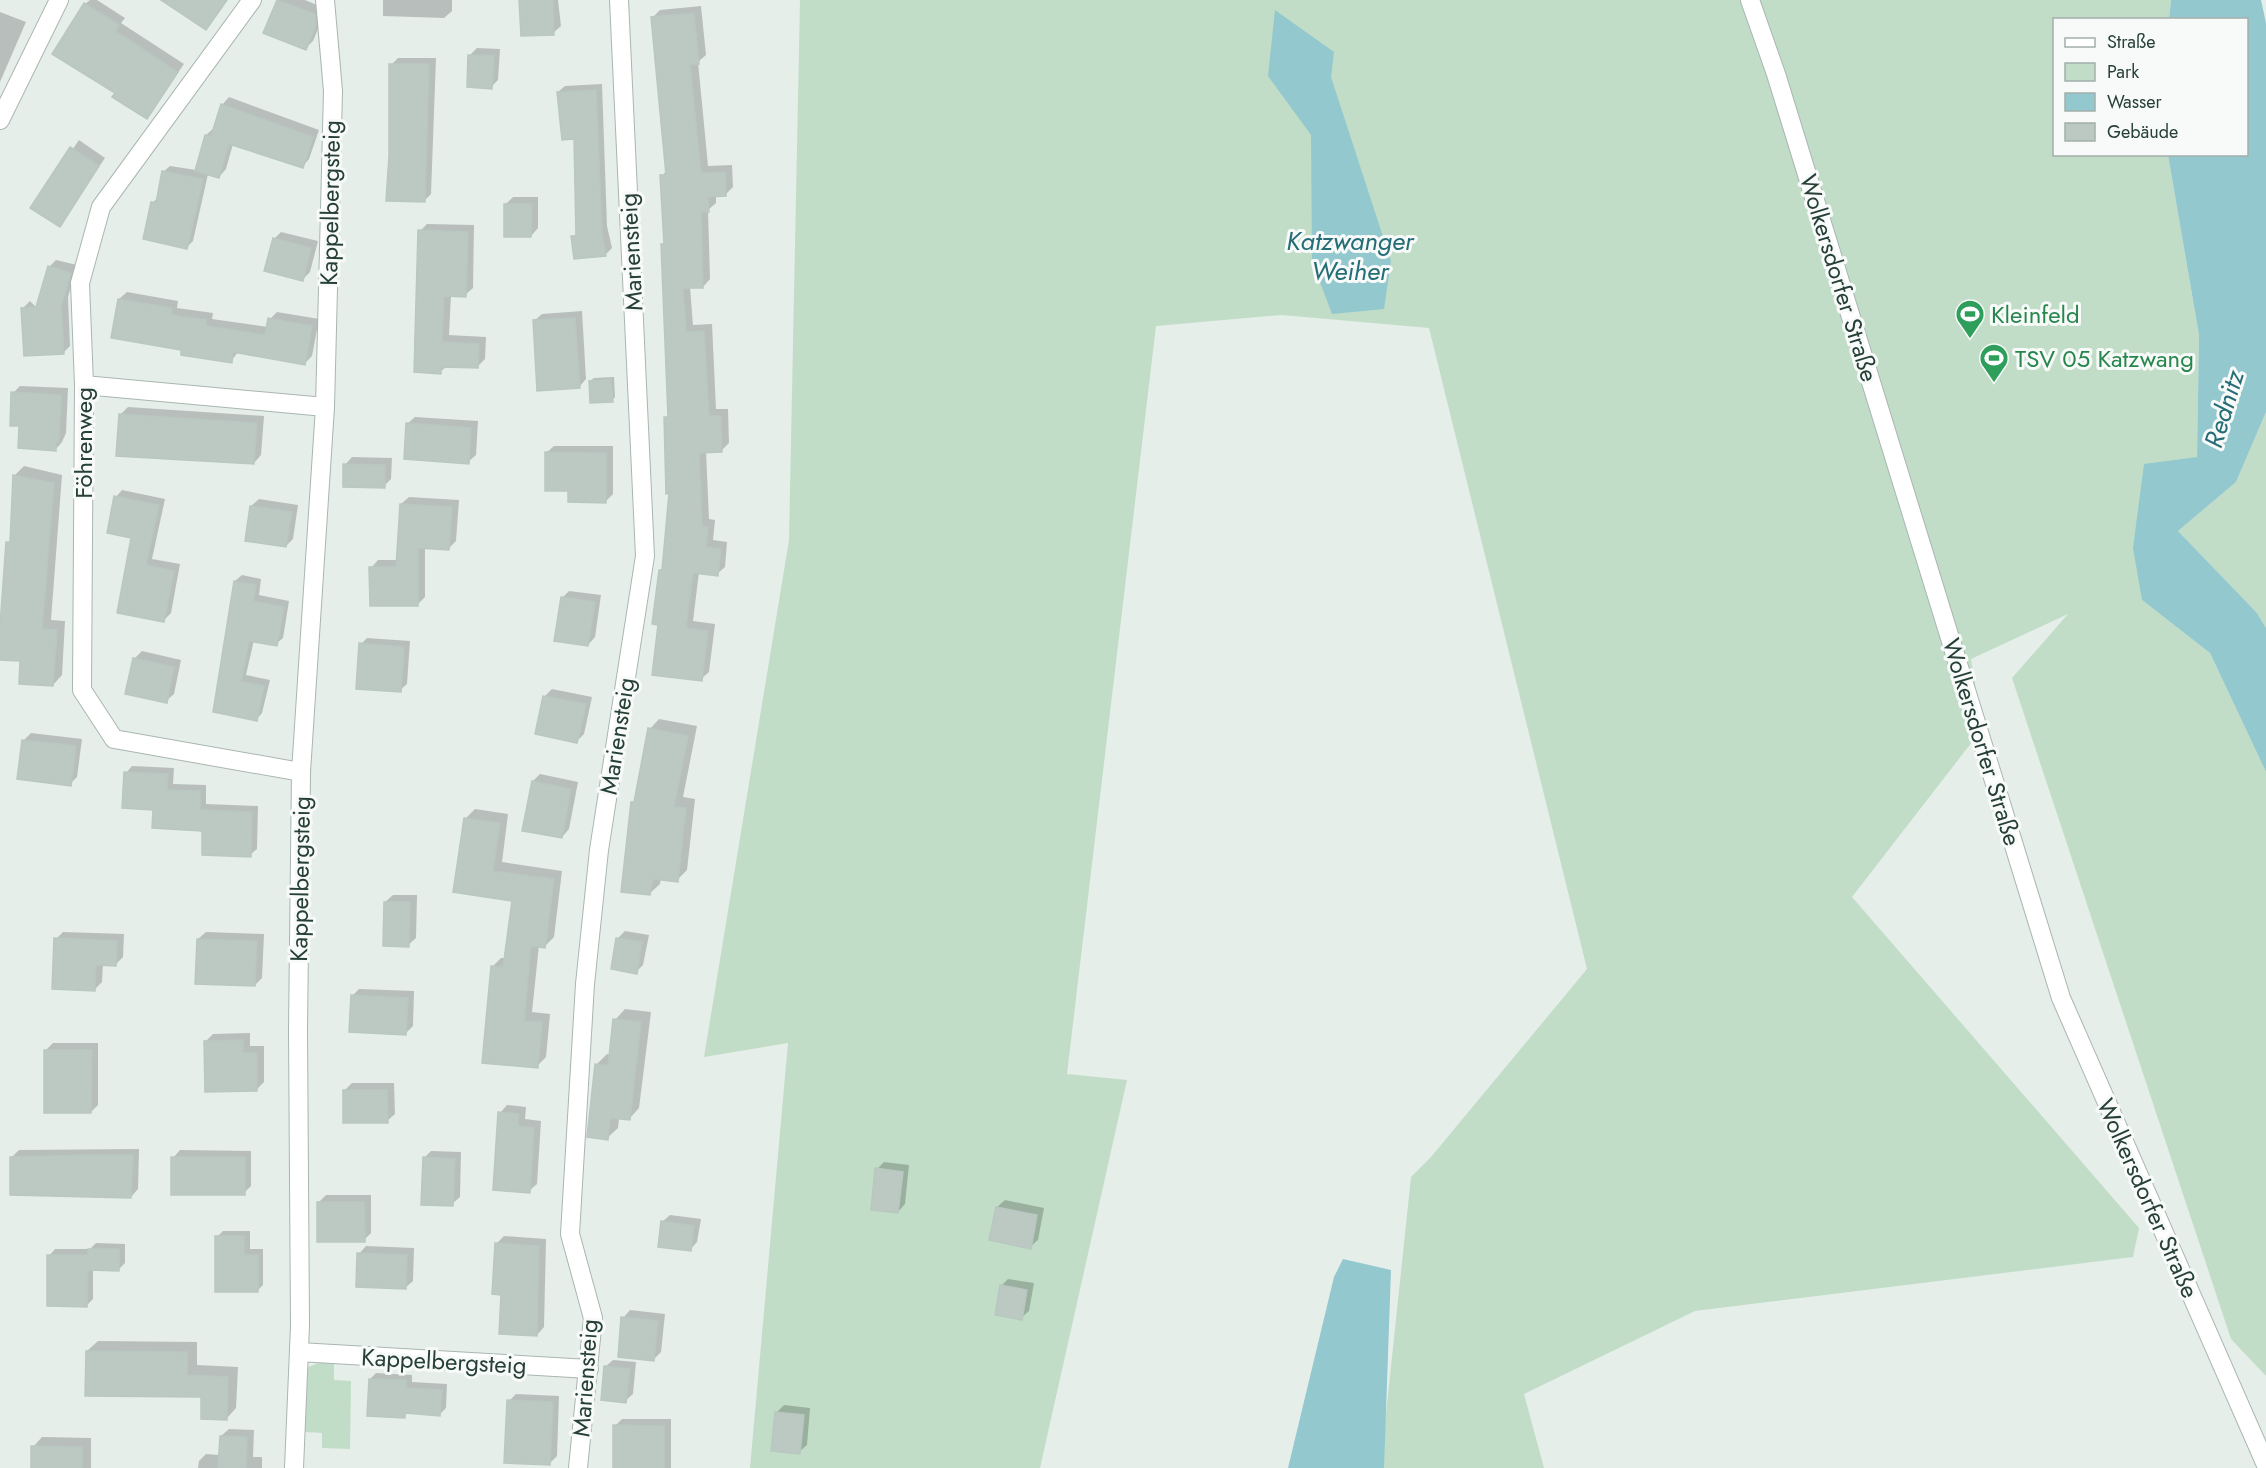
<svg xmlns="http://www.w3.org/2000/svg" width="2266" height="1468" viewBox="0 0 2266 1468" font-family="Jost,sans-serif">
  <rect width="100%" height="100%" fill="#e6eeea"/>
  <!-- green -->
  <g fill="#c1ddc7">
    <path d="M 800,0 L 2171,0 L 2169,19 L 2054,20 L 2054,154 L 2168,155 L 2199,335 L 2197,457 L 2142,600 L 2210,653 L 2266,772 L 2266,1376 L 2231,1339 L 2012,678 L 2068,614 L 1971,659 L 1982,729 L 1852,897 L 2139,1228 L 2133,1257 L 1695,1311 L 1524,1394 L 1544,1468 L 1384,1468 L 1384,1433 L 1411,1177 L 1431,1157 L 1587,969 L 1429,328 L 1282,315 L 1156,326 L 1067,1074 L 1127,1080 L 1040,1468 L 750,1468 L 788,1043 L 704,1057 L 789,540 Z"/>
    <path d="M 2266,412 L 2266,628 L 2257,613 L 2178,531 L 2236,482 Z"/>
    <path d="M 321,1362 L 334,1362 L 334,1380 L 351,1381 L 350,1449 L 322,1448 L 322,1433 L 305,1432 L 306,1368 Z"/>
  </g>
  <!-- water -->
  <g fill="#93c8ce">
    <path d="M 2171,0 L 2261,0 L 2266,23 L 2266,412 L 2236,482 L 2178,531 L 2257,613 L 2266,628 L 2266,772 L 2210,653 L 2142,600 L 2133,548 L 2144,464 L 2197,457 L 2199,335 L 2168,155 L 2246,154 L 2246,20 L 2169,19 Z"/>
    <path d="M 1275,10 L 1334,52 L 1331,77 L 1391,261 L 1384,309 L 1332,314 L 1312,261 L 1311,135 L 1268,76 Z"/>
    <path d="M 1343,1259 L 1391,1270 L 1384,1468 L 1288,1468 L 1334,1277 Z"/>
  </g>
  <!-- shadow -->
  <g fill="#0003">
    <path d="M 90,0 L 97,0 L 125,18 L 121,23 L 184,64 L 147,117 L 117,93 L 85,4 Z"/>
    <path d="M 278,0 L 305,0 L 322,7 L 323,17 L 313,41 L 305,49 L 265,33 Z"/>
    <path d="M 383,0 L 452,0 L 452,11 L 444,18 L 383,16 Z"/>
    <path d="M 521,0 L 558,0 L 561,26 L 553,33 Z"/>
    <path d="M 701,6 L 706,55 L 698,62 L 708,166 L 732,165 L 733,187 L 725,195 L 716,195 L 716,203 L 708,210 L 710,279 L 703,287 L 690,287 L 693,325 L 712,324 L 716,409 L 728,409 L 729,443 L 721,451 L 706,451 L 709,519 L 715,520 L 713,540 L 727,542 L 725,567 L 717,574 L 699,572 L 693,621 L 715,624 L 709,672 L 701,679 L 660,624 L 660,571 L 663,567 L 671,492 L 665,418 L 670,414 L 662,245 L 666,242 L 662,176 L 667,170 L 652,18 L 660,10 Z"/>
    <path d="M 0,12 L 26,22 L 0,82 Z"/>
    <path d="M 477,48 L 500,49 L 498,80 L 491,87 L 470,55 Z"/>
    <path d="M 398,58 L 436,58 L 431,194 L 424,201 L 391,156 L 391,65 Z"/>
    <path d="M 602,84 L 607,226 L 612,248 L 605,255 L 573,237 L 577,233 L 576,138 L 558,92 L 565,86 Z"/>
    <path d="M 229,97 L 319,130 L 309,159 L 302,167 L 233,144 L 226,169 L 219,177 L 208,174 L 193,241 L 187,247 L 153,202 L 159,197 L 163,172 L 170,166 L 196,170 L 206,135 L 214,128 L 222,105 Z"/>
    <path d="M 79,140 L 105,158 L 59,225 L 32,208 Z"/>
    <path d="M 513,197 L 538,197 L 538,228 L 531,236 L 506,204 Z"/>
    <path d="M 427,224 L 474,225 L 473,288 L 465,295 L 451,295 L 449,335 L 486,337 L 485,359 L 477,367 L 447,366 L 440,372 L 420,231 Z"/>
    <path d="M 281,232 L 318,241 L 310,272 L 303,279 L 274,239 Z"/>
    <path d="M 56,260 L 77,265 L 68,297 L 70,346 L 63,353 L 23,308 L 30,301 L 37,308 L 49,267 Z"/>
    <path d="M 127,292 L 178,301 L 177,308 L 213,313 L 212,319 L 268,327 L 270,319 L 277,312 L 319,319 L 312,356 L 305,363 L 239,351 L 231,361 L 183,349 L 119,299 Z"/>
    <path d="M 582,311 L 586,379 L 579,387 L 534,321 L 542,314 Z"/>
    <path d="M 614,377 L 615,397 L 612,400 L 590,381 L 594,378 Z"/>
    <path d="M 20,386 L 68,388 L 66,433 L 62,442 L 55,450 L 20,425 L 13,393 Z"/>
    <path d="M 128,407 L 264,416 L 261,455 L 254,463 L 120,415 Z"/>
    <path d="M 415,417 L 478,421 L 476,455 L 468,462 L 407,424 Z"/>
    <path d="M 554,446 L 613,446 L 613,494 L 606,501 L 569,490 L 546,453 Z"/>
    <path d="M 352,457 L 392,458 L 391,479 L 384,486 L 345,465 Z"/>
    <path d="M 24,466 L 62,475 L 51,620 L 65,621 L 62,675 L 53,685 L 22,659 L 0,658 L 0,617 L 4,617 L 15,475 Z"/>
    <path d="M 122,490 L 165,499 L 152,559 L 180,564 L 171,613 L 164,620 L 116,497 Z"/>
    <path d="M 409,497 L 459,500 L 456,541 L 449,548 L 425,547 L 425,597 L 418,604 L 371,568 L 378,560 L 398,560 L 401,504 Z"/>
    <path d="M 259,499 L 298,505 L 293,539 L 286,546 L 251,506 Z"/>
    <path d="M 242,575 L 261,579 L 259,595 L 289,601 L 283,638 L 276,644 L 254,640 L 246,675 L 270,680 L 262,713 L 256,720 L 215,711 L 235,581 Z"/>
    <path d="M 569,591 L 601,595 L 595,637 L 588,645 L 562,598 Z"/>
    <path d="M 367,638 L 410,641 L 407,684 L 400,690 L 361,644 Z"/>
    <path d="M 142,651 L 181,660 L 174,694 L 166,701 L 134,659 Z"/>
    <path d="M 552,689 L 592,697 L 584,734 L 577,741 L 537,733 L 545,696 Z"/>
    <path d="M 659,719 L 697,726 L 683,797 L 695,799 L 687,870 L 677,880 L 661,878 L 660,884 L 650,893 L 633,803 L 636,799 L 650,729 Z"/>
    <path d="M 31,733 L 82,739 L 77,777 L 70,784 L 23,741 Z"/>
    <path d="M 132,766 L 174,768 L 173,784 L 206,785 L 206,804 L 258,806 L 257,849 L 250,855 L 204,830 L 155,808 L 126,773 Z"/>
    <path d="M 540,774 L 578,782 L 569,829 L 562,837 L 533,781 Z"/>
    <path d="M 475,809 L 508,814 L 502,862 L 562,871 L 554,937 L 545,946 L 539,945 L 532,1012 L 550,1014 L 546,1057 L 537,1066 L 492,967 L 501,958 L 506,958 L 513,900 L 455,891 L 466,818 Z"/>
    <path d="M 393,895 L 417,895 L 416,938 L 408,945 L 385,902 Z"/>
    <path d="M 625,931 L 649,935 L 643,965 L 636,972 L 613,968 L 618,938 Z"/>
    <path d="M 63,932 L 124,934 L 123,957 L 116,964 L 103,963 L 102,982 L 95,989 L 56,939 Z"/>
    <path d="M 206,932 L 264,934 L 262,978 L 255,985 L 198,939 Z"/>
    <path d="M 359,989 L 414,991 L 413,1026 L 405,1034 L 352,996 Z"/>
    <path d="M 625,1009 L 651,1012 L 639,1108 L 629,1119 L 619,1118 L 618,1128 L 607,1138 L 596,1065 L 607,1054 L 611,1055 L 615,1020 Z"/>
    <path d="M 250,1033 L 250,1046 L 264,1046 L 264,1082 L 256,1090 L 206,1041 L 213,1034 Z"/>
    <path d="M 53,1043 L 98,1043 L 98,1105 L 91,1112 L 46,1050 Z"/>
    <path d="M 352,1083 L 394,1083 L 395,1114 L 387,1121 L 344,1091 Z"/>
    <path d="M 507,1105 L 526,1107 L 525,1119 L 541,1121 L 537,1184 L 529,1191 L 500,1113 Z"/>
    <path d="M 139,1149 L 138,1189 L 131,1197 L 12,1157 L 19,1150 Z"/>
    <path d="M 180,1150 L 251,1151 L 251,1186 L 244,1193 L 173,1158 Z"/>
    <path d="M 431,1151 L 461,1152 L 460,1197 L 452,1204 L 424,1158 Z"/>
    <path d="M 884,1162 L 909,1165 L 905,1204 L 898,1212 L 877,1169 Z"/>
    <path d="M 326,1195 L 371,1195 L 371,1233 L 364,1240 L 318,1203 Z"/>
    <path d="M 1005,1200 L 1044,1208 L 1038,1240 L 1030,1247 L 997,1207 Z"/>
    <path d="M 670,1215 L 701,1219 L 697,1242 L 690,1250 L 662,1222 Z"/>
    <path d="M 223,1231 L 250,1231 L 250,1249 L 263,1249 L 263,1285 L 257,1291 L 217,1237 Z"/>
    <path d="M 504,1236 L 546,1239 L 544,1327 L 537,1335 L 503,1293 L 496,1244 Z"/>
    <path d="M 96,1243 L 125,1244 L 125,1263 L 119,1269 L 93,1269 L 93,1299 L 87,1305 L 49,1256 L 55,1249 L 90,1249 Z"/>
    <path d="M 366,1246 L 414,1248 L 413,1281 L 405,1288 L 359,1254 Z"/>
    <path d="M 1008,1279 L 1034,1283 L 1029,1311 L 1021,1318 L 1001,1286 Z"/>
    <path d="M 630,1310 L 665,1314 L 661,1352 L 654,1359 L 623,1318 Z"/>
    <path d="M 98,1341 L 197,1342 L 197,1365 L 238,1367 L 236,1408 L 226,1419 L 203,1396 L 87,1351 Z"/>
    <path d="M 613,1360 L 636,1362 L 633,1394 L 625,1401 L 605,1367 Z"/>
    <path d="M 376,1373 L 412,1375 L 412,1382 L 447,1384 L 446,1408 L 440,1414 L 408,1412 L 404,1416 L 370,1379 Z"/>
    <path d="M 516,1394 L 559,1396 L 557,1456 L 550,1463 L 509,1401 Z"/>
    <path d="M 784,1405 L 810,1408 L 807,1445 L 799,1452 L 776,1413 Z"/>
    <path d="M 622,1419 L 671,1419 L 671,1468 L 614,1468 L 615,1426 Z"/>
    <path d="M 229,1429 L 254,1430 L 253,1457 L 262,1457 L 262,1468 L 198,1468 L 199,1461 L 206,1454 L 220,1455 L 221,1436 Z"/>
    <path d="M 42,1437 L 91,1438 L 91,1468 L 32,1468 L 33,1447 Z"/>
  </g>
  <!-- building -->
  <g fill="#bcc9c3" stroke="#b9c7c1" stroke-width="1.5">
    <path d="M 161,0 L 227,0 L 206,30 Z"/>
    <path d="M 277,0 L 315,14 L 316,25 L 306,50 L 263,33 Z"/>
    <path d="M 519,0 L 553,0 L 554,35 L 521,36 Z"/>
    <path d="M 84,3 L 119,25 L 115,31 L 178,72 L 147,119 L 112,97 L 115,93 L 52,54 Z"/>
    <path d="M 694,13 L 699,64 L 690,65 L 701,173 L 725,172 L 726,196 L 708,197 L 709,212 L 701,212 L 703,288 L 683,288 L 686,332 L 704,331 L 709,416 L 721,416 L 722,452 L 699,453 L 702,526 L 708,527 L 706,547 L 721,549 L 718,576 L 693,573 L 686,628 L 708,631 L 702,681 L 652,675 L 658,625 L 652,624 L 659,570 L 662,570 L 669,493 L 666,494 L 664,417 L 668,417 L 661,244 L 664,244 L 660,175 L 666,175 L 651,17 Z"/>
    <path d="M 468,55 L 494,56 L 492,89 L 467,87 Z"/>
    <path d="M 389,64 L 429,64 L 425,202 L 386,201 L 389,156 Z"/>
    <path d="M 596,90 L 602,233 L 606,256 L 574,259 L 571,236 L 576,236 L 574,139 L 562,140 L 557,92 Z"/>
    <path d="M 221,104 L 313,137 L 303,168 L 229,144 L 219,178 L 195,171 L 205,135 L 211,136 Z"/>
    <path d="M 70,147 L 99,166 L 60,227 L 30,208 Z"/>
    <path d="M 162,171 L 203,179 L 187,249 L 143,239 L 151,202 L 156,203 Z"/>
    <path d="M 504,204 L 532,204 L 531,237 L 504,237 Z"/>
    <path d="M 418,230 L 468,232 L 466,297 L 444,296 L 442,342 L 479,344 L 478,368 L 441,367 L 441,374 L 414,372 Z"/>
    <path d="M 273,238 L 311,248 L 303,281 L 264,271 Z"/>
    <path d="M 48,266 L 71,273 L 61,306 L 64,354 L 24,356 L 21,308 L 36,307 Z"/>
    <path d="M 118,299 L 172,308 L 171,315 L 206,320 L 206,326 L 265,335 L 268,318 L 312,326 L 305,365 L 233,352 L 232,363 L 181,355 L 181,350 L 111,338 Z"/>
    <path d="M 575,318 L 580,388 L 537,391 L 533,320 Z"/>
    <path d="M 611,379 L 613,402 L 590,403 L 589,381 Z"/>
    <path d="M 11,392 L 61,395 L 59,442 L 56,442 L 56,451 L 18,448 L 19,426 L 10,426 Z"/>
    <path d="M 119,414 L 257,423 L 254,464 L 116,456 Z"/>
    <path d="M 406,423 L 471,428 L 469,464 L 404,459 Z"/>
    <path d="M 545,452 L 606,453 L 606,503 L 568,502 L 568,491 L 545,491 Z"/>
    <path d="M 343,464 L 385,465 L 385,488 L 343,487 Z"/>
    <path d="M 13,475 L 54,483 L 42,629 L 57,630 L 53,686 L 19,684 L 20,661 L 0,660 L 0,626 L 6,542 L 10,542 Z"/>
    <path d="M 114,496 L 159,505 L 146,565 L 174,571 L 164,622 L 117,613 L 131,538 L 107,533 Z"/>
    <path d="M 400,504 L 452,507 L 449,550 L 418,548 L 418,606 L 370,606 L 369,567 L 396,567 Z"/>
    <path d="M 250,506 L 292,512 L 286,547 L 245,541 Z"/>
    <path d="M 234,581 L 256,585 L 253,601 L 284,607 L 277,646 L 249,641 L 241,681 L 264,686 L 257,721 L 213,712 Z"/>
    <path d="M 561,597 L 595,602 L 588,646 L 554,641 Z"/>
    <path d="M 359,643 L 404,647 L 401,692 L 356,689 Z"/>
    <path d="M 133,658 L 174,667 L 167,703 L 125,694 Z"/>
    <path d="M 543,696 L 586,704 L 577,743 L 535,734 Z"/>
    <path d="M 648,728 L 688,736 L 674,807 L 686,808 L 678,882 L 653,879 L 650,895 L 621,892 L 631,802 L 634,802 Z"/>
    <path d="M 22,740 L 76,746 L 71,786 L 17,779 Z"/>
    <path d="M 124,772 L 168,774 L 167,790 L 200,791 L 200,810 L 252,812 L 251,857 L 202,855 L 202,831 L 152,828 L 153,810 L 122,808 Z"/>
    <path d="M 532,781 L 571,789 L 562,838 L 522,831 Z"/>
    <path d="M 464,818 L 500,823 L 493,871 L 554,879 L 545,948 L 531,946 L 524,1021 L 542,1022 L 538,1068 L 482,1063 L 491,966 L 503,967 L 512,901 L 453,892 Z"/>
    <path d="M 384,902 L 410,902 L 409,947 L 383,946 Z"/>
    <path d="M 54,938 L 117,941 L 116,966 L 96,965 L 95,991 L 52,989 Z"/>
    <path d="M 616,938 L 642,942 L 637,974 L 611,969 Z"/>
    <path d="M 197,939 L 257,941 L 255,986 L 195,984 Z"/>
    <path d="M 351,995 L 408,998 L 406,1035 L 349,1032 Z"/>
    <path d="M 613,1019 L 641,1022 L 630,1120 L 610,1118 L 608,1140 L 587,1137 L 595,1064 L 608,1066 Z"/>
    <path d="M 243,1040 L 243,1053 L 257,1053 L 257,1091 L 205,1092 L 204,1041 Z"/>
    <path d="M 44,1050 L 92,1050 L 91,1113 L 44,1113 Z"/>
    <path d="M 343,1090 L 387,1090 L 388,1123 L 343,1123 Z"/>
    <path d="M 498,1112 L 519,1114 L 518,1126 L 534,1128 L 530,1193 L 493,1190 Z"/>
    <path d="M 88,1155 L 133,1155 L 131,1198 L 10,1195 L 10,1157 Z"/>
    <rect x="171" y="1157" width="74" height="38"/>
    <path d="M 423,1157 L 455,1159 L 453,1206 L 421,1205 Z"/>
    <path d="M 875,1168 L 903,1172 L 898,1213 L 871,1210 Z"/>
    <path d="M 317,1202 L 364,1202 L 365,1242 L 317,1242 Z"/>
    <path d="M 996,1207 L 1037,1215 L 1031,1249 L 989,1240 Z"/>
    <path d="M 661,1221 L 694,1226 L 691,1251 L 658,1247 Z"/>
    <path d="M 215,1236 L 244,1236 L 244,1255 L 258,1255 L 258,1292 L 215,1292 Z"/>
    <path d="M 495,1243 L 539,1246 L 537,1336 L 499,1334 L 501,1295 L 492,1294 Z"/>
    <path d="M 88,1249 L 119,1249 L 119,1271 L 88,1270 L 87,1307 L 47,1306 L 47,1255 L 88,1255 Z"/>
    <path d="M 357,1253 L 407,1255 L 406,1289 L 356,1287 Z"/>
    <path d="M 1000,1285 L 1027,1290 L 1022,1320 L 995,1315 Z"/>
    <path d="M 621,1317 L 658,1321 L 654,1361 L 618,1357 Z"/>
    <path d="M 86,1351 L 187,1352 L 187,1375 L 228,1377 L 227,1420 L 201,1419 L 201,1397 L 85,1396 Z"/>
    <path d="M 604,1366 L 630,1369 L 626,1403 L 601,1400 Z"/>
    <path d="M 369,1379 L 406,1380 L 406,1388 L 442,1390 L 440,1416 L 405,1413 L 405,1418 L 367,1416 Z"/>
    <path d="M 507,1400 L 553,1402 L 550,1465 L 504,1463 Z"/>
    <path d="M 775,1412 L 804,1415 L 800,1454 L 771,1451 Z"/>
    <path d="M 613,1425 L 664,1426 L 664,1468 L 613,1468 Z"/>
    <path d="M 220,1436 L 247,1437 L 246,1468 L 218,1468 Z"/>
    <path d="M 31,1446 L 82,1447 L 82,1468 L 31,1468 Z"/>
  </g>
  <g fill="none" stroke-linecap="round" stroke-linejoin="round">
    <!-- minor casing -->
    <g stroke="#a9b6b1" stroke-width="20">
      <g id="minor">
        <path d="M 252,0 L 101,207 L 80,283 L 84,385 L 82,690 L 114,739 L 301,772"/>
        <path d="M 1750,0 L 1776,74 L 2061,998 L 2266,1465"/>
        <path d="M 0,120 L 59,0"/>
        <path d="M 84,385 L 325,407"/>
        <path d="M 299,1352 L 589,1369"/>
        <path d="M 294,1468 L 300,1326 L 298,1030 L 301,772 L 325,407 L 333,91 L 325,0"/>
        <path d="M 578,1468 L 593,1318 L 570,1234 L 585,984 L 599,850 L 645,556 L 619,0"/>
      </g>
    </g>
    <!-- minor -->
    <use href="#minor" stroke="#fff" stroke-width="18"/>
  </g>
  <!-- icons -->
  <defs>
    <g id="stadium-pin" transform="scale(1.5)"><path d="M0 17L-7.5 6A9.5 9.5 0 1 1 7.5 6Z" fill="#2e9e5b" stroke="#f7faf8"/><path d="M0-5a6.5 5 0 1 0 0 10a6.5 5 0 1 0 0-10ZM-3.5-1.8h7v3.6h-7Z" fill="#fff"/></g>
  </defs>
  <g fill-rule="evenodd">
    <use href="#stadium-pin" x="1970" y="314"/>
    <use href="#stadium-pin" x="1994" y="358"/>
  </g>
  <g text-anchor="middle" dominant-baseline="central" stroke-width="6" stroke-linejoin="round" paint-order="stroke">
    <!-- street labels -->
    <g font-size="24" fill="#263f37" stroke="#f7faf8">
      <text transform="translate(330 203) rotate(-89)">Kappelbergsteig</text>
      <text transform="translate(631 252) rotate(-93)">Mariensteig</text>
      <text transform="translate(1839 278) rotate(73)">Wolkersdorfer Straße</text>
      <text transform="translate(83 443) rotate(-90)">Föhrenweg</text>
      <text transform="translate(617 736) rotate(-81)">Mariensteig</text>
      <text transform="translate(1982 742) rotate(73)">Wolkersdorfer Straße</text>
      <text transform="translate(300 879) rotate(-89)">Kappelbergsteig</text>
      <text transform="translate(2148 1198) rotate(66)">Wolkersdorfer Straße</text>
      <text transform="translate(444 1361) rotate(3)">Kappelbergsteig</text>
      <text transform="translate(585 1378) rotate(-86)">Mariensteig</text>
    </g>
    <!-- leisure labels -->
    <g font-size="24" fill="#27864d" stroke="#f7faf8" text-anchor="start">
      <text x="1991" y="314">Kleinfeld</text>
      <text x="2015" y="358">TSV 05 Katzwang</text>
    </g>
    <!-- water labels -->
    <g font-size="26" font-style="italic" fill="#246d77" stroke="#f7faf8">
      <text x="1350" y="241">Katzwanger<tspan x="1350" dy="30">Weiher</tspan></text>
      <text transform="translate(2224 409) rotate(-73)">Rednitz</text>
    </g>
  </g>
  <!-- legend -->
  <rect x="2053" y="18" width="195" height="138" fill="#f7faf8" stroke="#a3afab" stroke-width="1.5"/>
  <rect x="2065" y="38" width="30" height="9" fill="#ffffff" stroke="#a3afab" stroke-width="1.5"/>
  <text x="2107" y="48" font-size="18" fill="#263f37">Straße</text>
  <rect x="2065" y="63" width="30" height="18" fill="#c1ddc7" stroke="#a3afab" stroke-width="1.5"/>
  <text x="2107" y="78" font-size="18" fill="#263f37">Park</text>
  <rect x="2065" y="93" width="30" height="18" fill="#93c8ce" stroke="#a3afab" stroke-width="1.5"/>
  <text x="2107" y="108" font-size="18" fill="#263f37">Wasser</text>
  <rect x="2065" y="123" width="30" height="18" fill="#bcc9c3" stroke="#a3afab" stroke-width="1.5"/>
  <text x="2107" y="138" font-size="18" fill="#263f37">Gebäude</text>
</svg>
